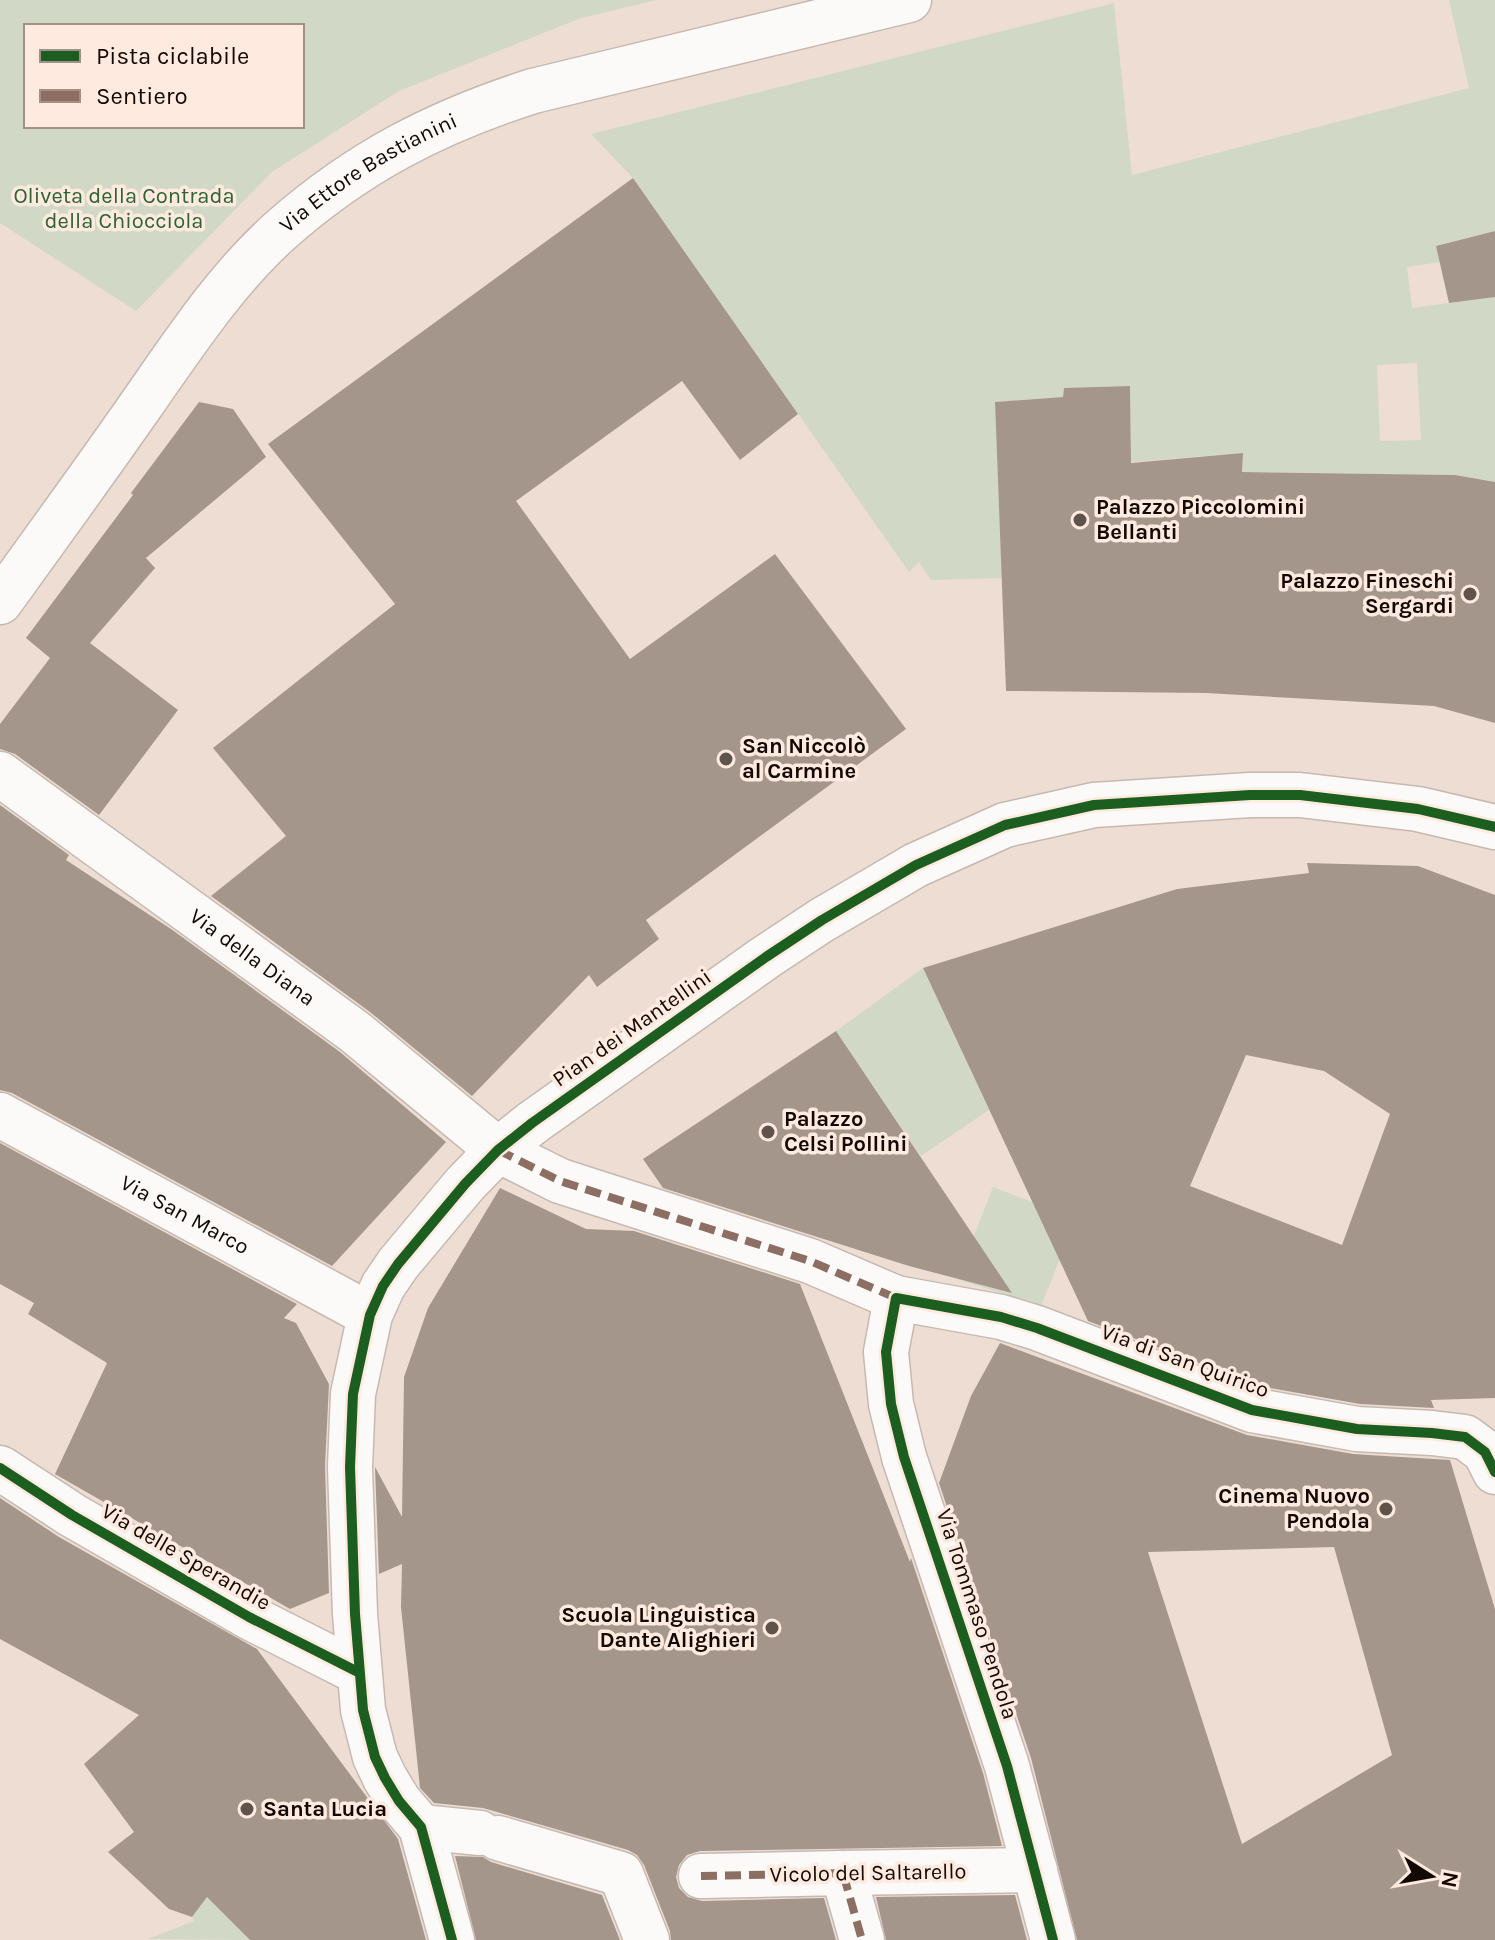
<svg xmlns="http://www.w3.org/2000/svg" width="1495" height="1940" viewBox="0 0 1495 1940" font-family="Karla,sans-serif">
  <rect width="100%" height="100%" fill="#eeddd3"/>
  <!-- green -->
  <g fill="#d1d9c6" fill-rule="evenodd">
    <path d="M 0,0 L 657,0 L 581,18 L 399,91 L 272,172 L 136,311 L 0,223 ZM 26,26 L 302,26 L 302,126 L 26,126 Z"/>
    <path d="M 1449,0 L 1495,0 L 1495,231 L 1443,244 L 1440,262 L 1407,267 L 1412,308 L 1495,297 L 1495,482 L 1455,475 L 1242,472 L 1243,453 L 1131,462 L 1130,386 L 1064,388 L 1063,397 L 995,402 L 1002,578 L 931,580 L 919,562 L 909,572 L 633,178 L 591,134 L 1114,3 L 1132,175 L 1469,88 ZM 1417,363 L 1421,440 L 1380,441 L 1377,365 Z"/>
    <path d="M 923,968 L 989,1110 L 921,1156 L 836,1031 Z"/>
    <path d="M 993,1187 L 1076,1219 L 1041,1306 L 957,1279 Z"/>
    <path d="M 207,1897 L 250,1940 L 148,1939 L 194,1921 L 192,1917 Z"/>
  </g>
  <!-- building -->
  <g fill="#a5968c" fill-rule="evenodd">
    <path d="M 633,178 L 798,414 L 740,460 L 682,381 L 516,501 L 630,659 L 775,554 L 906,729 L 646,920 L 659,939 L 597,987 L 589,975 L 472,1096 L 370,1012 L 211,896 L 286,836 L 213,748 L 395,604 L 268,444 Z"/>
    <path d="M 1495,231 L 1495,297 L 1449,303 L 1436,246 Z"/>
    <path d="M 1130,386 L 1131,463 L 1243,453 L 1242,472 L 1455,475 L 1495,482 L 1495,723 L 1434,706 L 1206,693 L 1006,691 L 995,402 L 1063,397 L 1064,388 Z"/>
    <path d="M 199,402 L 233,409 L 266,457 L 146,558 L 155,568 L 90,643 L 178,710 L 99,815 L 15,754 L 0,749 L 0,724 L 50,658 L 26,638 L 133,495 L 131,493 Z"/>
    <path d="M 0,805 L 69,855 L 66,860 L 171,929 L 340,1052 L 446,1142 L 332,1266 L 12,1093 L 0,1090 Z"/>
    <path d="M 1307,863 L 1418,866 L 1495,895 L 1495,1398 L 1431,1400 L 1434,1408 L 1360,1404 L 1259,1386 L 1088,1321 L 923,968 L 1177,889 L 1309,873 ZM 1246,1055 L 1324,1071 L 1390,1114 L 1342,1245 L 1190,1186 Z"/>
    <path d="M 836,1031 L 1012,1293 L 909,1266 L 663,1188 L 643,1159 Z"/>
    <path d="M 0,1143 L 297,1304 L 284,1318 L 296,1323 L 329,1384 L 325,1466 L 329,1593 L 290,1609 L 55,1474 L 107,1363 L 28,1314 L 34,1303 L 0,1284 Z"/>
    <path d="M 500,1188 L 586,1229 L 634,1231 L 800,1284 L 910,1562 L 911,1558 L 983,1773 L 1002,1846 L 700,1851 L 687,1855 L 679,1865 L 676,1877 L 679,1888 L 688,1897 L 702,1901 L 824,1898 L 836,1940 L 671,1940 L 670,1931 L 644,1865 L 637,1855 L 628,1850 L 483,1808 L 434,1803 L 420,1788 L 401,1607 L 402,1564 L 379,1574 L 375,1467 L 402,1517 L 404,1377 L 428,1308 Z"/>
    <path d="M 1000,1343 L 1247,1435 L 1353,1454 L 1450,1460 L 1495,1609 L 1495,1940 L 1077,1940 L 1031,1758 L 939,1483 L 971,1396 ZM 1334,1547 L 1392,1755 L 1242,1844 L 1148,1552 Z"/>
    <path d="M 0,1498 L 59,1537 L 257,1649 L 398,1839 L 426,1940 L 250,1940 L 207,1897 L 192,1917 L 169,1909 L 108,1852 L 134,1832 L 84,1764 L 139,1715 L 0,1639 Z"/>
    <path d="M 455,1856 L 483,1857 L 491,1862 L 602,1895 L 620,1940 L 476,1940 Z"/>
    <path d="M 1015,1895 L 1027,1940 L 886,1940 L 876,1897 Z"/>
  </g>
  <g fill="none" stroke-linecap="round" stroke-linejoin="round">
    <!-- pedestrian casing -->
    <g stroke="#c6b9b1" stroke-width="47">
      <g id="pedestrian">
        <path d="M 498,1150 L 560,1181 L 810,1261 L 896,1298"/>
        <path d="M 701,1876 L 843,1873 L 862,1940"/>
      </g>
    </g>
    <!-- minor casing -->
    <g stroke="#c6b9b1" stroke-width="47">
      <g id="minor">
        <path id="s1" d="M 0,602 C 47,537 95,471 141,405 C 183,345 226,279 281,230 C 358,162 436,122 533,91 L 909,0"/>
        <path id="s2" d="M 0,774 L 355,1032 L 498,1150"/>
        <path id="s3" d="M 0,1115 L 370,1315"/>
        <path d="M 0,1468 L 72,1515 L 249,1617 L 358,1672"/>
        <path d="M 421,1827 L 480,1833"/>
        <path d="M 498,1838 L 621,1874 L 647,1940"/>
        <path d="M 843,1873 L 1035,1870"/>
        <path d="M 452,1940 L 421,1827 L 399,1801 L 385,1778 L 375,1757 L 363,1710 L 355,1614 L 350,1467 L 353,1394 L 370,1315 L 383,1286 L 398,1264 L 465,1184 L 498,1150 L 532,1123 L 766,957 L 822,920 L 916,865 L 1005,825 L 1094,805 L 1250,795 L 1300,795 L 1418,809 L 1495,827"/>
        <path d="M 1053,1940 L 1007,1766 L 904,1457 L 891,1404 L 886,1352 L 896,1298 L 1001,1317 L 1037,1328 L 1252,1410 L 1357,1429 L 1432,1433 L 1465,1437 L 1485,1452 L 1495,1472"/>
      </g>
    </g>
    <!-- pedestrian -->
    <use href="#pedestrian" stroke="#fcfaf8" stroke-width="44"/>
    <!-- minor -->
    <use href="#minor" stroke="#fcfaf8" stroke-width="44"/>
    <!-- quiet -->
    <g stroke="#8d6e63" stroke-width="8" stroke-dasharray="16 8" stroke-linecap="butt">
      <path d="M 498,1150 L 560,1181 L 810,1261 L 896,1298"/>
      <path d="M 701,1876 L 843,1873 L 862,1940"/>
    </g>
    <!-- cycleway casing -->
    <g stroke="#feeade" stroke-width="15">
      <g id="cycleway">
        <path d="M 0,1468 L 72,1515 L 249,1617 L 358,1672"/>
        <path d="M 452,1940 L 421,1827 L 399,1801 L 385,1778 L 375,1757 L 363,1710 L 355,1614 L 350,1467 L 353,1394 L 370,1315 L 383,1286 L 398,1264 L 465,1184 L 498,1150 L 532,1123 L 766,957 L 822,920 L 916,865 L 1005,825 L 1094,805 L 1250,795 L 1300,795 L 1418,809 L 1495,827"/>
        <path d="M 1053,1940 L 1007,1766 L 904,1457 L 891,1404 L 886,1352 L 896,1298 L 1001,1317 L 1037,1328 L 1252,1410 L 1357,1429 L 1432,1433 L 1465,1437 L 1485,1452 L 1495,1472"/>
      </g>
    </g>
    <!-- cycleway -->
    <use href="#cycleway" stroke="#1b5e20" stroke-width="10"/>
  </g>
  <!-- markers -->
  <g fill="#60534c" stroke="#feeade" stroke-width="3">
    <circle cx="1080" cy="520" r="8"/>
    <circle cx="1470" cy="594" r="8"/>
    <circle cx="726" cy="759" r="8"/>
    <circle cx="768" cy="1132" r="8"/>
    <circle cx="1386" cy="1509" r="8"/>
    <circle cx="772" cy="1628" r="8"/>
    <circle cx="247" cy="1809" r="8"/>
  </g>
  <g text-anchor="middle" dominant-baseline="central" stroke-width="7" stroke-linejoin="round" paint-order="stroke">
    <!-- street labels -->
    <g font-size="22" fill="#130904" stroke="#feeade">
      <text stroke="none"><textPath href="#s1" startOffset="572">Via Ettore Bastianini</textPath></text>
      <text stroke="none"><textPath href="#s2" startOffset="312">Via della Diana</textPath></text>
      <text transform="translate(632 1028) rotate(-35)">Pian dei Mantellini</text>
      <text stroke="none"><textPath href="#s3" startOffset="210">Via San Marco</textPath></text>
      <text transform="translate(1185 1361) rotate(20)">Via di San Quirico</text>
      <text transform="translate(186 1557) rotate(30)">Via delle Sperandie</text>
      <text transform="translate(977 1614) rotate(72)">Via Tommaso Pendola</text>
      <text transform="translate(868 1873) rotate(-1)">Vicolo del Saltarello</text>
    </g>
    <!-- park labels -->
    <g font-size="22" fill="#2c6436" stroke="#feeade">
      <text x="124" y="196">Oliveta della Contrada<tspan x="124" dy="25">della Chiocciola</tspan></text>
    </g>
    <!-- poi labels -->
    <g font-size="22" font-weight="bold" fill="#130904" stroke="#feeade" text-anchor="start">
      <text x="1096" y="507">Palazzo Piccolomini<tspan x="1096" dy="25">Bellanti</tspan></text>
      <text x="1454" y="581" text-anchor="end">Palazzo Fineschi<tspan x="1454" dy="25">Sergardi</tspan></text>
      <text x="742" y="746">San Niccolò<tspan x="742" dy="25">al Carmine</tspan></text>
      <text x="784" y="1119">Palazzo<tspan x="784" dy="25">Celsi Pollini</tspan></text>
      <text x="1370" y="1496" text-anchor="end">Cinema Nuovo<tspan x="1370" dy="25">Pendola</tspan></text>
      <text x="756" y="1615" text-anchor="end">Scuola Linguistica<tspan x="756" dy="25">Dante Alighieri</tspan></text>
      <text x="263" y="1809">Santa Lucia</text>
    </g>
  </g>
  <!-- legend -->
  <rect x="24" y="24" width="280" height="104" fill="#feeade" stroke="#a09087" stroke-width="2"/>
  <rect x="40" y="50" width="40" height="12" fill="#1b5e20" stroke="#a09087" stroke-width="2"/>
  <text x="96" y="64" font-size="24" fill="#130904">Pista ciclabile</text>
  <rect x="40" y="90" width="40" height="12" fill="#8d6e63" stroke="#a09087" stroke-width="2"/>
  <text x="96" y="104" font-size="24" fill="#130904">Sentiero</text>
  <!-- north arrow -->
  <g transform="translate(1431 1876) rotate(101)" stroke="#feeade" stroke-width="6" paint-order="stroke">
  <path d="M0-6L14 30L0 20L-14 30Z" fill="#130904"/>
  <text y="-12" font-size="22" font-weight="bold" text-anchor="middle" fill="#130904">N</text>
  </g>
</svg>
